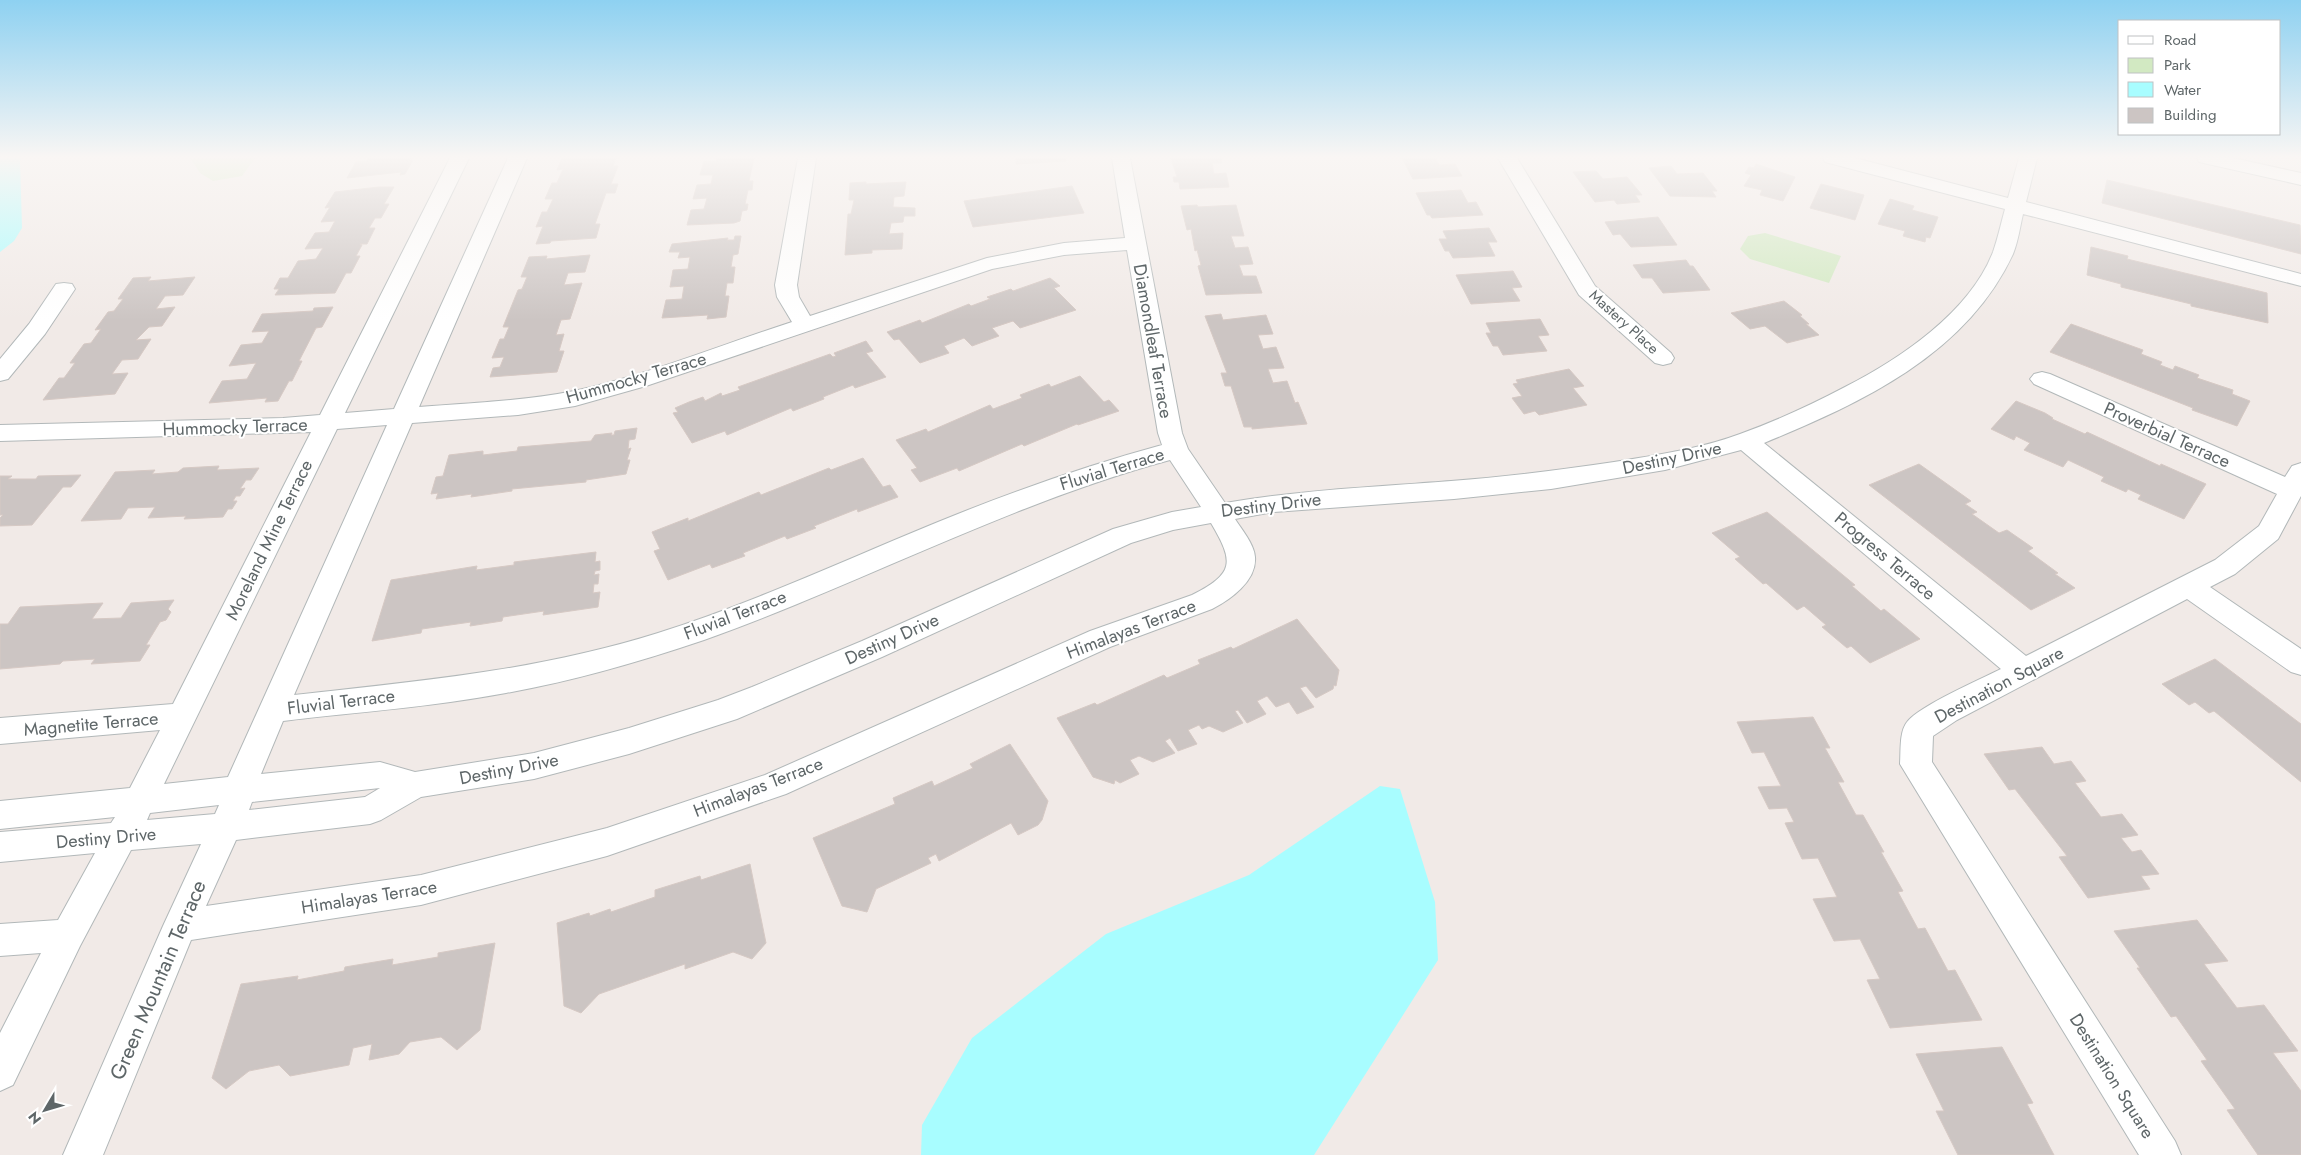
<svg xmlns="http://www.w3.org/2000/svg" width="2301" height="1155" viewBox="0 0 2301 1155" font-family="Jost,sans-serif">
  <rect width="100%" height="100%" fill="#f1eae7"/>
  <!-- green -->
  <g fill="#d2e9c2">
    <path d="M 255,158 L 242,176 L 213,181 L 200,173 L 191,159 Z"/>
    <path d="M 1765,233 L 1841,256 L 1829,283 L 1750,259 L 1740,249 L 1748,236 Z"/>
  </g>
  <!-- water -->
  <g fill="#a8fdff">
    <path d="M 0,158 L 22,158 L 20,160 L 22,228 L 14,241 L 0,252 Z"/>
    <path d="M 1380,786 L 1400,789 L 1435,902 L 1438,960 L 1314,1155 L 921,1155 L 922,1125 L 972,1038 L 1106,934 L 1249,875 Z"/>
  </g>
  <!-- building -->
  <g fill="#ccc5c3" stroke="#d6c9c4">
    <path d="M 369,158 L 410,158 L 410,160 L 413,160 L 405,174 L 400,175 L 401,172 L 347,178 L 356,162 L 367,161 Z"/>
    <path d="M 562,158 L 616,158 L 613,166 L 618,166 L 611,184 L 618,184 L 615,193 L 606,193 L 595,224 L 600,224 L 596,238 L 551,241 L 550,243 L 536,244 L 543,226 L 536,227 L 542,212 L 547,212 L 553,199 L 545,199 L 552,183 L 557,183 L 563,169 L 557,170 Z"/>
    <path d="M 717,158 L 754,158 L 749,181 L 753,181 L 752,190 L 748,190 L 745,204 L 748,204 L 747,210 L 742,211 L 740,221 L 734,223 L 687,225 L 691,210 L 704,209 L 707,198 L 693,199 L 697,185 L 711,184 L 713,175 L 700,175 L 704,161 L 716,161 Z"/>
    <path d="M 1016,158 L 1065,158 L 1066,161 L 1016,164 Z"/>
    <path d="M 1171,158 L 1221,158 L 1222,163 L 1212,163 L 1214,174 L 1226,173 L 1229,187 L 1180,189 L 1179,182 L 1174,182 L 1173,177 L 1177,177 Z"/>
    <path d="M 1402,158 L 1436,158 L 1439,165 L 1455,164 L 1462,176 L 1413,179 Z"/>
    <path d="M 1756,164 L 1795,177 L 1783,201 L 1760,195 L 1762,190 L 1744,186 L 1751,175 L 1745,173 L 1749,167 L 1754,168 Z"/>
    <path d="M 1671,166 L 1677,174 L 1703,173 L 1717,191 L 1712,191 L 1716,197 L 1670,196 L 1649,168 Z"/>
    <path d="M 1596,171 L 1603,179 L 1627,177 L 1642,195 L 1635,195 L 1640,202 L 1617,204 L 1614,200 L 1595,202 L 1573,172 Z"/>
    <path d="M 2107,180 L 2300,225 L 2301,254 L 2102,203 Z"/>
    <path d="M 866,182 L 866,184 L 906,182 L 904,196 L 894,197 L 893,207 L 915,208 L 915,216 L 904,216 L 903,222 L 891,223 L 889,234 L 903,233 L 902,249 L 872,250 L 872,253 L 845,255 L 848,214 L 851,214 L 854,200 L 849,200 L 850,183 Z"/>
    <path d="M 1821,184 L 1864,195 L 1855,220 L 1810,208 Z"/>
    <path d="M 1072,186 L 1084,213 L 973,227 L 964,201 Z"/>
    <path d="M 379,187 L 394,187 L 384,204 L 389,204 L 381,218 L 375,218 L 369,228 L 375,228 L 367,244 L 360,244 L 362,245 L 356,256 L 360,256 L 351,273 L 346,273 L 335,293 L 275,295 L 279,289 L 274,289 L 280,278 L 288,278 L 298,261 L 316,259 L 323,248 L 305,249 L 315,233 L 329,232 L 335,221 L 321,222 L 330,207 L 325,208 L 335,192 Z"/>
    <path d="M 1461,190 L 1468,203 L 1476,202 L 1483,215 L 1432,218 L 1430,215 L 1427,215 L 1416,193 Z"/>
    <path d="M 1890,199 L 1914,206 L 1912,210 L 1938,217 L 1930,238 L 1926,237 L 1925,242 L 1903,236 L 1905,231 L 1878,224 Z"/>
    <path d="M 1197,205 L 1198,207 L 1236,205 L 1244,236 L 1231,236 L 1235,248 L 1248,247 L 1253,264 L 1239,265 L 1243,276 L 1256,276 L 1262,293 L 1206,295 L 1198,266 L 1201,265 L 1197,250 L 1195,251 L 1191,229 L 1187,230 L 1181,206 Z"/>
    <path d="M 1658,217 L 1677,245 L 1631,247 L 1620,234 L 1613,235 L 1605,222 Z"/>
    <path d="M 1489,228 L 1497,242 L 1488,242 L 1495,256 L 1453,258 L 1449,251 L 1445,251 L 1439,239 L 1447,239 L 1443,231 Z"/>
    <path d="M 735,236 L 741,236 L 738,254 L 733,255 L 731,267 L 735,267 L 733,283 L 727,283 L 725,296 L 729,296 L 726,317 L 707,319 L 708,315 L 662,318 L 666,300 L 682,299 L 684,286 L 670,287 L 673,270 L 688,269 L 690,257 L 678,258 L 680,252 L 669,252 L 672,244 L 728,238 L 727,240 L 734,240 Z"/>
    <path d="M 2091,247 L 2128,256 L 2127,259 L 2267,293 L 2268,323 L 2191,306 L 2191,304 L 2121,287 L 2121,284 L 2087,275 Z"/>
    <path d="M 590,255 L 585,272 L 568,273 L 564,285 L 582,283 L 570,319 L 561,320 L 556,335 L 564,334 L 559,351 L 564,351 L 557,372 L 490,377 L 493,368 L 500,367 L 504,357 L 492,358 L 500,339 L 504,339 L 509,327 L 503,327 L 518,290 L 522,289 L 527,277 L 521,277 L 529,257 L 547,256 L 546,259 Z"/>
    <path d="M 1686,260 L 1690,266 L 1693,266 L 1710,290 L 1663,293 L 1652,278 L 1642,278 L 1633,265 Z"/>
    <path d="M 1513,271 L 1522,287 L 1512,288 L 1520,301 L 1471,304 L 1456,275 Z"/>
    <path d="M 151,277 L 148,281 L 195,277 L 183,295 L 165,296 L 156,309 L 175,307 L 162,326 L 149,327 L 136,340 L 151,339 L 138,359 L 122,360 L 112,374 L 128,373 L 115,394 L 43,400 L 59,378 L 64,378 L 75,363 L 70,363 L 84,344 L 91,343 L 101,329 L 95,330 L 108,312 L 114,311 L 123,299 L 118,299 L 133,278 Z"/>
    <path d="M 1050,278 L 1060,286 L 1054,288 L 1076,310 L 1020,328 L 1013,321 L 992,328 L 999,336 L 972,346 L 964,338 L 944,346 L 949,353 L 920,363 L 899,339 L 894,340 L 887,332 L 920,320 L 922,323 L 969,304 L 971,306 L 990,299 L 987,297 L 1011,289 L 1013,291 Z"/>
    <path d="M 1784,301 L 1802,315 L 1800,316 L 1809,324 L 1806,324 L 1819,335 L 1787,343 L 1765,326 L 1750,329 L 1731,313 Z"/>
    <path d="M 333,307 L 322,327 L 316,328 L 299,361 L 302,361 L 292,381 L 289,381 L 278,401 L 265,402 L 267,398 L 209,403 L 222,381 L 247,379 L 256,363 L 229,366 L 241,345 L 262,343 L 269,331 L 252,332 L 262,314 L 313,311 L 314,308 Z"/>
    <path d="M 1221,314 L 1223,320 L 1266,315 L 1273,334 L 1258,335 L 1263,349 L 1276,347 L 1284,368 L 1268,369 L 1273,383 L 1287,381 L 1295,403 L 1298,402 L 1307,424 L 1252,429 L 1252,427 L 1244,427 L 1231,386 L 1225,386 L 1221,373 L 1227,373 L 1205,316 Z"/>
    <path d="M 1540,319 L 1549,335 L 1538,336 L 1547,351 L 1503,355 L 1498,346 L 1493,346 L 1486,333 L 1491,333 L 1486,323 Z"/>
    <path d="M 2071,324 L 2143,350 L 2141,354 L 2162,362 L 2160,365 L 2173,370 L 2175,366 L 2199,375 L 2197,378 L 2233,390 L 2232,394 L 2250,401 L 2237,426 L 2192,410 L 2193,408 L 2050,352 Z"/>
    <path d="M 866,341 L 873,351 L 866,353 L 886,377 L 855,388 L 853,385 L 823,397 L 824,399 L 793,411 L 791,408 L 727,435 L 725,431 L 692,443 L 673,413 L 678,412 L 675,408 L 689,402 L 703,397 L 705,401 L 721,393 L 722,396 L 740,390 L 738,387 L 830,354 L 833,357 L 836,356 L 834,353 Z"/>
    <path d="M 1569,369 L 1584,386 L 1573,388 L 1587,405 L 1539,415 L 1535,411 L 1524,414 L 1512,398 L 1522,396 L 1513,384 L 1518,383 L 1516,380 Z"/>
    <path d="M 1080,376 L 1104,402 L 1109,400 L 1119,411 L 1078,425 L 1077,424 L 1024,446 L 1022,444 L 959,471 L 957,468 L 920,482 L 911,470 L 917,468 L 896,440 L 926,429 L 928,432 L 990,405 L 993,409 L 1022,398 L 1020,395 L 1049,384 L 1051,387 Z"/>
    <path d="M 2016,401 L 2045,413 L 2053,418 L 2052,419 L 2085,434 L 2087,432 L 2160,466 L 2161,464 L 2206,484 L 2184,519 L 2138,499 L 2141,495 L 2128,489 L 2126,492 L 2101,481 L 2104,477 L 2068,460 L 2063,467 L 2024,450 L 2030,443 L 2016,436 L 2014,440 L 1991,429 Z"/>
    <path d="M 637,428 L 635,439 L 629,440 L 628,449 L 631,448 L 627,460 L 630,460 L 626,474 L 586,480 L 586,482 L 512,489 L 512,491 L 471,497 L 472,494 L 436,499 L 438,493 L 431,494 L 436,477 L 443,476 L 449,455 L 483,451 L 483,455 L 517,451 L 518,447 L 591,441 L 595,435 L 612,433 L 611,435 L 614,435 L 615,431 Z"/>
    <path d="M 863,458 L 883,487 L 890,485 L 898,497 L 858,512 L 857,509 L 814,526 L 816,528 L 787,539 L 785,536 L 743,553 L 745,556 L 712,568 L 710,564 L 668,580 L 654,551 L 660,549 L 652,532 L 688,518 L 688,521 L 759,492 L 761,495 L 829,468 L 831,470 Z"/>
    <path d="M 1919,464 L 1971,501 L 1965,504 L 1977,512 L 1972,514 L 1999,533 L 2007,530 L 2033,548 L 2028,551 L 2058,573 L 2055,574 L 2075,588 L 2031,610 L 1869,485 Z"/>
    <path d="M 219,466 L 217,470 L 259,468 L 251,480 L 246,480 L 240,489 L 245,488 L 240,496 L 236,496 L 233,501 L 237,501 L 232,509 L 228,509 L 223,517 L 184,519 L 186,516 L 148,518 L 155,507 L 128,508 L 121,519 L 81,521 L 115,472 L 155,470 L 152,474 L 178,472 L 183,468 Z"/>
    <path d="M 81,475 L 71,487 L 63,487 L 32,525 L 0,526 L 0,518 L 3,515 L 0,515 L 0,476 L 12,476 L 8,479 L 36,479 L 38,476 Z"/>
    <path d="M 1767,512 L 1855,585 L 1852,586 L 1881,611 L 1884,609 L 1920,639 L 1870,663 L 1851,646 L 1847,648 L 1822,627 L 1826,625 L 1804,606 L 1797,610 L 1766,583 L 1763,584 L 1735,559 L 1740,557 L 1712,533 Z"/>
    <path d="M 596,552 L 595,562 L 600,561 L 600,570 L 595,571 L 594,575 L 599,574 L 598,584 L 594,584 L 593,593 L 600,592 L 598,607 L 543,615 L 544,611 L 503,617 L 502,621 L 470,626 L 471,622 L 422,629 L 421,633 L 372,641 L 391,580 L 477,566 L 476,570 L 514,565 L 514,562 Z"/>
    <path d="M 174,600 L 168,609 L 171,612 L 166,620 L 160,622 L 146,645 L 150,645 L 140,661 L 91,664 L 95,659 L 63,661 L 60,664 L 0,669 L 0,624 L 8,624 L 20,607 L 103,603 L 92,619 L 121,618 L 131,603 Z"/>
    <path d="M 1297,619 L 1339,670 L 1336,686 L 1334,685 L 1333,689 L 1316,698 L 1306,686 L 1300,688 L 1314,707 L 1297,714 L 1289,702 L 1276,707 L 1267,696 L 1257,701 L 1266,714 L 1247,723 L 1238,710 L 1235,711 L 1243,723 L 1223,732 L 1209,726 L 1202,729 L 1199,725 L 1188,730 L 1197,744 L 1178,751 L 1170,738 L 1165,741 L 1175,753 L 1153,762 L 1139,756 L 1130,760 L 1139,774 L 1120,783 L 1115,780 L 1114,784 L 1093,777 L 1057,718 L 1095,703 L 1097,705 L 1164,675 L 1167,678 L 1200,664 L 1198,660 L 1231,647 L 1233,649 Z"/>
    <path d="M 2215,659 L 2301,724 L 2301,782 L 2214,711 L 2209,713 L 2195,702 L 2189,705 L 2162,684 Z"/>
    <path d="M 1813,717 L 1830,748 L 1825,748 L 1844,782 L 1838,782 L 1856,815 L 1863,815 L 1884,852 L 1881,852 L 1903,891 L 1898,892 L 1918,929 L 1925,928 L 1948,971 L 1955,970 L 1982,1020 L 1890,1028 L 1867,980 L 1880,979 L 1860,939 L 1834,941 L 1813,899 L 1837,897 L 1818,858 L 1802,859 L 1785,823 L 1794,822 L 1787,808 L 1769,809 L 1758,787 L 1781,786 L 1764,752 L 1752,753 L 1737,722 Z"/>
    <path d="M 1010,744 L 1048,801 L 1042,820 L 1038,825 L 1018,835 L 1011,823 L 939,861 L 936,854 L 928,858 L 931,863 L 876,889 L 867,912 L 842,906 L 813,838 L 895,804 L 893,798 L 932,781 L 934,786 L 973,768 L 970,764 Z"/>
    <path d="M 2042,747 L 2054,764 L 2071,761 L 2086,781 L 2075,783 L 2101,817 L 2122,814 L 2138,835 L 2121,838 L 2132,852 L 2141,850 L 2159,874 L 2141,876 L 2150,889 L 2088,898 L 2059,857 L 2067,856 L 2015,789 L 2009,790 L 1984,754 Z"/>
    <path d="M 750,864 L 766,943 L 752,959 L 733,952 L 685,969 L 685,964 L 599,994 L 581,1013 L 564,1006 L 557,923 L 589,913 L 590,916 L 610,909 L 611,912 L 655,897 L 655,890 L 700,876 L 701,880 Z"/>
    <path d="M 2197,920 L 2228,961 L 2204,964 L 2237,1008 L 2264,1005 L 2298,1051 L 2273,1053 L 2301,1091 L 2301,1155 L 2258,1155 L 2227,1110 L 2235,1109 L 2201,1061 L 2207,1060 L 2176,1016 L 2171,1017 L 2137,968 L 2140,968 L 2114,931 Z"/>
    <path d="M 495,943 L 480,1030 L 457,1050 L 441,1037 L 410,1042 L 399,1054 L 369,1060 L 372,1044 L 353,1048 L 349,1065 L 290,1076 L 279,1065 L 249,1071 L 226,1089 L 212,1078 L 241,984 L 298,976 L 297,980 L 344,971 L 345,967 L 393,959 L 392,965 L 438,957 L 438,953 Z"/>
    <path d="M 2002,1047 L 2033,1103 L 2027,1104 L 2054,1155 L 1958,1155 L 1936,1111 L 1944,1111 L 1916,1054 Z"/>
  </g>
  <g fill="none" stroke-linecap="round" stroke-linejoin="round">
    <!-- minor casing -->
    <g stroke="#b2b8b9" stroke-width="2">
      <g id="minor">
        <path d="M 450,158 L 469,158 L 345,413 L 394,409 L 508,158 L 527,158 L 419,407 C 471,403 523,401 574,391 C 648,375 721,345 792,322 L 777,297 L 775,285 L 798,158 L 816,158 L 797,285 L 799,297 L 810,316 L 987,258 L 1064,243 L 1125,238 L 1112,158 L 1130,158 L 1182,433 L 1188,449 L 1225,503 C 1300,490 1375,487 1451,481 C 1505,477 1560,470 1614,462 C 1656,455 1700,449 1740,434 C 1776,421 1811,405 1845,387 C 1900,359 1970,312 1993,252 C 1998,238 2001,223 2005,209 L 1825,162 L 1823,158 L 1855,158 L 2008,198 L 2019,158 L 2037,158 L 2026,202 L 2301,274 L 2301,286 L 2023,214 C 2020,227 2018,242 2013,254 C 1966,355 1861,403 1764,443 L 2026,656 L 2215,560 L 2259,526 L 2277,494 L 2034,384 L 2030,379 L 2034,374 L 2042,372 L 2050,374 L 2285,477 L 2292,466 L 2301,463 L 2301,496 L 2278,539 L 2235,574 L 2210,587 L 2301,649 L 2301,675 L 2291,672 L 2187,599 L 1957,720 L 1933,736 L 1932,762 L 2175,1141 L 2181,1155 L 2139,1155 L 1900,764 C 1901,752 1899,732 1907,722 C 1919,706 1981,679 2001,669 L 1741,450 L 1665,470 L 1551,489 L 1454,499 L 1274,512 L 1235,519 C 1242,530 1254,544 1255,557 C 1257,581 1230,600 1212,609 L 1110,647 L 786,794 L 607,856 L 421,905 L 191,940 L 103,1155 L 63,1155 L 163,926 L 201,844 L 131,850 L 80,946 L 13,1085 L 0,1091 L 0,1033 L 41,953 L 0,956 L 0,924 L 58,920 L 95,853 L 0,862 L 0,832 L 111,823 L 115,817 L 0,829 L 0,801 L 130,788 L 160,730 L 0,744 L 0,718 L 173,704 L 311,432 L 0,441 L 0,425 L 283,418 L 320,415 ZM 1127,250 L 1158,433 L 1162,445 C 1085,466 1011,492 938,522 C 845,560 753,603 658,633 C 537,671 419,681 294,695 L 412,423 L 518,415 L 575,406 L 646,386 L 992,269 L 1064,255 ZM 387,425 L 228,777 L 164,784 L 337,429 ZM 1170,460 L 1201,507 L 1172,512 L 1113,529 L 862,641 L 752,687 L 718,700 L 629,728 L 534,753 L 415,772 L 380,762 L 261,774 L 283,721 C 357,712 432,707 506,693 C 573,681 639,662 704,640 C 861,584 1008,504 1170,460 ZM 1211,523 C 1234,562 1235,573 1192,595 L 1090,631 L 765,775 L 607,828 L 421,875 L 206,906 L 236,840 L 370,824 L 381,820 L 421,797 L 534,779 L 629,754 L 737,719 L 882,657 L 1131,543 L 1173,530 ZM 380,788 L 365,797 L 249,810 L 252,802 ZM 219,805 L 215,814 L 147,820 L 150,813 Z"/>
        <path d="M 1498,158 L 1517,158 L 1595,286 L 1671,353 L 1674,358 L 1671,363 L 1663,365 L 1655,363 L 1579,295 Z"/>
        <path d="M 2197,158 L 2233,158 L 2301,173 L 2301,185 L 2199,162 Z"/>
        <path d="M 64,283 L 72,284 L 75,289 L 45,334 L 8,379 L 0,381 L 0,359 L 29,324 L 56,284 Z"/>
      </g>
    </g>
    <!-- minor -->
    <use href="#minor" fill="#fff" fill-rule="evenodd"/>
  </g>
  <!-- sky -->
  <linearGradient id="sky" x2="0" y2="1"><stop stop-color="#8ed1f1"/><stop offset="0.49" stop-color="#f9f6f4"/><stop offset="1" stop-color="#f9f6f4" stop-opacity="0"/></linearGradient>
  <rect width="2301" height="320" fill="url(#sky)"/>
  <g text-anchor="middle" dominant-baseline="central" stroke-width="4" stroke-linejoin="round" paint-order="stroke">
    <!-- far-street labels -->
    <g font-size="15" fill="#5e6668" stroke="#fff">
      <text transform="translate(1624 322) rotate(42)">Mastery Place</text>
    </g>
    <!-- street labels -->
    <g font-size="18" fill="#5e6668" stroke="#fff">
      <text transform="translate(1153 341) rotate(80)">Diamondleaf Terrace</text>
      <text transform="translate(636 378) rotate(-16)">Hummocky Terrace</text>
      <text transform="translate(235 427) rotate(-2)">Hummocky Terrace</text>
      <text transform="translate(2167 435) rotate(24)">Proverbial Terrace</text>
      <text transform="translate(1672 458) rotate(-12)">Destiny Drive</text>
      <text transform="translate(1112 469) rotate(-17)">Fluvial Terrace</text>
      <text transform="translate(1271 505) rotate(-7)">Destiny Drive</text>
      <text transform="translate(269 540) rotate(-64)">Moreland Mine Terrace</text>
      <text transform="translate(1885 556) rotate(40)">Progress Terrace</text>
      <text transform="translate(735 615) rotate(-21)">Fluvial Terrace</text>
      <text transform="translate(1131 629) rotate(-21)">Himalayas Terrace</text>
      <text transform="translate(892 639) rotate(-24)">Destiny Drive</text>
      <text transform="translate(1999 685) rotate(-28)">Destination Square</text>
      <text transform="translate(341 702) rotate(-7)">Fluvial Terrace</text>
      <text transform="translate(91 724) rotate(-5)">Magnetite Terrace</text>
      <text transform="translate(509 769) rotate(-11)">Destiny Drive</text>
      <text transform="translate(758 787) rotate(-21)">Himalayas Terrace</text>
      <text transform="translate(106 838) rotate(-5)">Destiny Drive</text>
      <text transform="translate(369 897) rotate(-9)">Himalayas Terrace</text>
      <text transform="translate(2112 1076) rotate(58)">Destination Square</text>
    </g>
    <!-- near-street labels -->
    <g font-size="21" fill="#5e6668" stroke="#fff">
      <text transform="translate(158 980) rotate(-67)">Green Mountain Terrace</text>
    </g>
  </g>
  <!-- legend -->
  <rect x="2118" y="20" width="162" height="115" fill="#ffffff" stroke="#bfc2c3"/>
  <rect x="2128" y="36" width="25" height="8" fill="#ffffff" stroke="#bfc2c3"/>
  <text x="2164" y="45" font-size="15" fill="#5e6668">Road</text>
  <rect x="2128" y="58" width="25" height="15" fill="#d2e9c2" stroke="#bfc2c3"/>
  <text x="2164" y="70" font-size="15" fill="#5e6668">Park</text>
  <rect x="2128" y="82" width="25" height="15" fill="#a8fdff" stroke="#bfc2c3"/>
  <text x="2164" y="95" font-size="15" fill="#5e6668">Water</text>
  <rect x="2128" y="108" width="25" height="15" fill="#ccc5c3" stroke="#bfc2c3"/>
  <text x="2164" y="120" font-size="15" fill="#5e6668">Building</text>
  <!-- north arrow -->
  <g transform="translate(45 1110) rotate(232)" stroke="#ffffff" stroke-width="4" paint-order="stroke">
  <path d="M0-4L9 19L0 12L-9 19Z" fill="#5e6668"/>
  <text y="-8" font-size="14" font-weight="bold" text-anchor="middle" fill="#5e6668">N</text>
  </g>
</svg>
